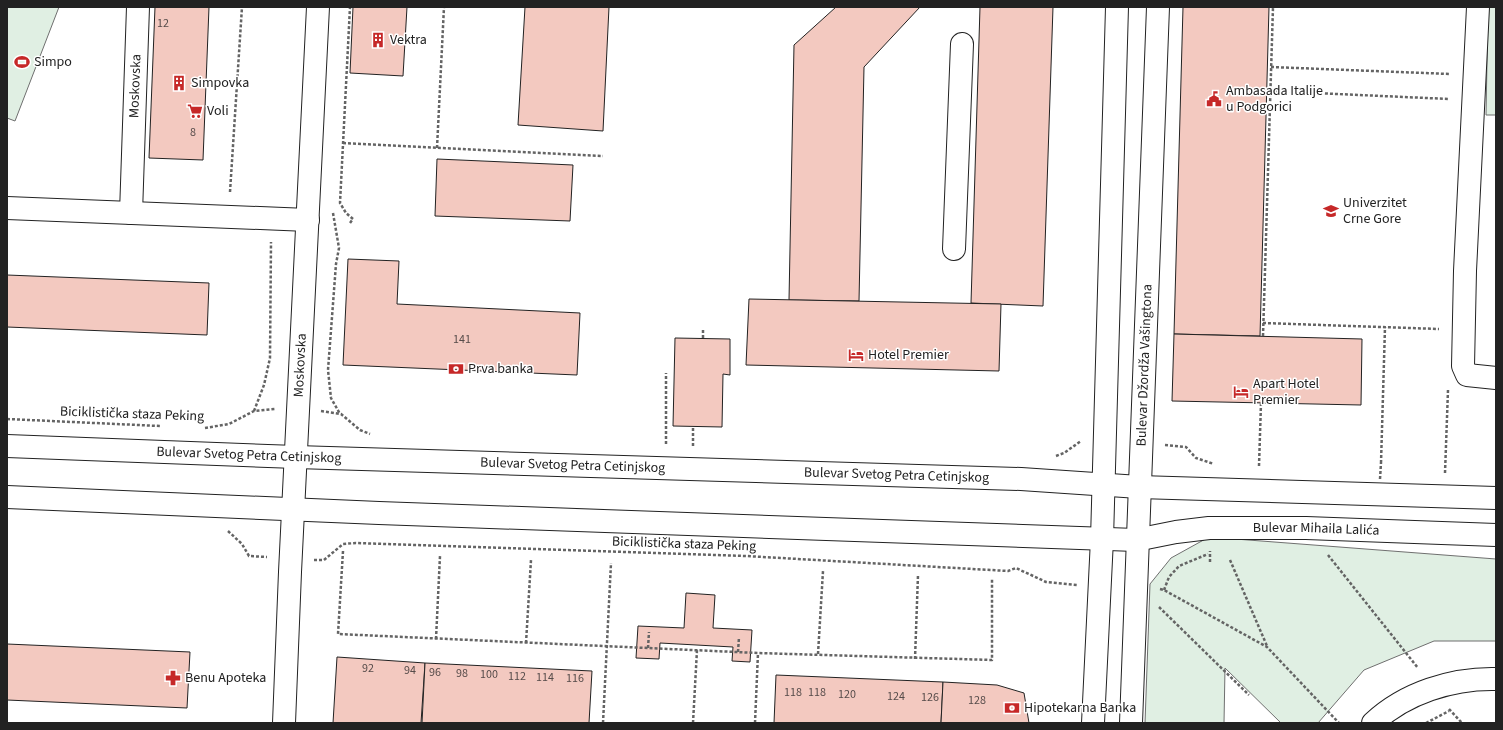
<svg xmlns="http://www.w3.org/2000/svg" width="1503" height="730" viewBox="0 0 1503 730" font-family="'Source Sans 3',sans-serif">
  <rect width="100%" height="100%" fill="#fff"/>
  <!-- green -->
  <g fill="#e0efe3" stroke="#6f6f6f">
    <path d="M 7,7 L 59,7 L 15,121 L 7,118 Z"/>
    <path d="M 1488,7 L 1496,7 L 1496,115 L 1486,115 Z"/>
    <path d="M 1209,537 L 1496,559 L 1496,641 L 1434,641 L 1364,670 L 1318,723 L 1281,723 L 1225,668 L 1224,723 L 1145,723 L 1150,584 L 1171,558 Z"/>
  </g>
  <!-- building -->
  <g fill="#f3c9c0" stroke="#222">
    <path d="M 155,7 L 209,7 L 203,160 L 149,158 Z"/>
    <path d="M 353,7 L 407,7 L 403,76 L 350,73 Z"/>
    <path d="M 525,7 L 609,7 L 603,131 L 518,125 Z"/>
    <path d="M 836,7 L 920,7 L 864,67 L 859,301 L 789,300 L 794,45 Z"/>
    <path d="M 980,7 L 1053,7 L 1043,306 L 971,303 Z"/>
    <path d="M 1183,7 L 1269,7 L 1260,336 L 1174,334 Z"/>
    <path d="M 437,159 L 573,165 L 570,221 L 435,216 Z"/>
    <path d="M 348,259 L 399,261 L 397,304 L 580,313 L 577,375 L 343,365 Z"/>
    <path d="M 7,275 L 209,283 L 207,335 L 7,327 Z"/>
    <path d="M 749,299 L 1001,304 L 999,371 L 746,365 Z"/>
    <path d="M 1174,334 L 1362,339 L 1361,405 L 1172,401 Z"/>
    <path d="M 675,338 L 730,339 L 730,375 L 723,374 L 722,427 L 673,426 Z"/>
    <path d="M 686,593 L 715,595 L 713,628 L 752,630 L 750,662 L 732,661 L 733,647 L 660,643 L 659,659 L 636,658 L 638,626 L 684,628 Z"/>
    <path d="M 7,644 L 190,652 L 187,708 L 7,700 Z"/>
    <path d="M 337,657 L 425,663 L 421,723 L 333,723 Z"/>
    <path d="M 425,663 L 592,671 L 589,723 L 422,723 Z"/>
    <path d="M 776,675 L 943,682 L 941,723 L 774,723 Z"/>
    <path d="M 943,682 L 997,685 L 1024,693 L 1029,723 L 941,723 Z"/>
  </g>
  <g fill="none" stroke-linecap="round" stroke-linejoin="round">
    <!-- minor casing -->
    <g stroke="#222" stroke-width="24">
      <g id="minor">
        <path d="M 1478,7 L 1465,271 L 1463,366 L 1467,375 L 1496,378"/>
        <path d="M 7,208 L 308,220"/>
        <path id="s1" d="M 131,213 L 138,7"/>
        <path d="M 954,249 L 962,44"/>
        <path id="s2" d="M 284,723 L 290,572 L 318,7"/>
        <path d="M 1373,723 C 1405,693 1452,678 1496,679"/>
      </g>
    </g>
    <!-- major casing -->
    <g stroke="#222" stroke-width="24">
      <g id="major">
        <path id="s3" d="M 7,446 L 296,457 L 1021,479 L 1139,487 L 1496,498"/>
        <path id="s4" d="M 7,497 L 379,513 L 1136,540 L 1176,532 L 1209,528 L 1306,528 L 1496,535"/>
        <path d="M 1093,723 L 1102,539 L 1117,7"/>
        <path id="s5" d="M 1131,723 L 1158,7"/>
      </g>
    </g>
    <!-- path -->
    <g stroke="#646464" stroke-width="2.5" stroke-dasharray="3 2" stroke-linecap="butt">
      <path d="M 1271,67 L 1450,74"/>
      <path d="M 1270,91 L 1449,99"/>
      <path d="M 343,143 L 603,156"/>
      <path d="M 437,148 L 444,7"/>
      <path d="M 230,192 L 242,7"/>
      <path d="M 333,213 L 339,248 L 336,264 L 328,370 L 331,398 L 340,414"/>
      <path d="M 350,223 L 353,219 L 346,213 L 340,203 L 350,7"/>
      <path d="M 1263,323 L 1439,329"/>
      <path d="M 703,330 L 703,339"/>
      <path d="M 1263,336 L 1273,7"/>
      <path d="M 254,411 L 264,385 L 270,358 L 271,242"/>
      <path d="M 321,411 L 341,414 L 360,430 L 370,434"/>
      <path d="M 7,419 L 160,426"/>
      <path d="M 205,428 L 229,424 L 254,411 L 275,409"/>
      <path d="M 666,444 L 666,373"/>
      <path d="M 1165,445 L 1186,447 L 1196,458 L 1214,464"/>
      <path d="M 693,446 L 693,427"/>
      <path d="M 1056,456 L 1064,453 L 1081,441"/>
      <path d="M 1381,463 L 1385,327"/>
      <path d="M 1259,466 L 1261,403"/>
      <path d="M 1445,473 L 1448,390"/>
      <path d="M 228,531 L 242,544 L 249,556 L 267,557"/>
      <path d="M 343,551 L 338,634 L 758,653 L 992,660 L 992,579"/>
      <path d="M 1328,555 L 1418,668"/>
      <path d="M 314,560 L 324,560 L 343,544 L 356,543 L 746,556 L 1008,571 L 1016,568 L 1046,582 L 1077,585"/>
      <path d="M 1230,560 L 1267,646"/>
      <path d="M 1210,562 L 1210,551"/>
      <path d="M 1160,589 L 1164,590 L 1267,647 L 1339,723"/>
      <path d="M 1164,590 L 1169,577 L 1179,566 L 1208,554"/>
      <path d="M 1159,607 L 1249,695"/>
      <path d="M 436,639 L 440,556"/>
      <path d="M 526,643 L 531,560"/>
      <path d="M 648,648 L 649,632"/>
      <path d="M 738,652 L 739,637"/>
      <path d="M 818,654 L 823,571"/>
      <path d="M 915,659 L 918,575"/>
      <path d="M 1449,709 L 1462,723"/>
      <path d="M 603,723 L 611,563"/>
      <path d="M 693,723 L 697,650"/>
      <path d="M 755,723 L 758,653"/>
      <path d="M 1426,723 L 1449,711"/>
    </g>
    <!-- minor -->
    <use href="#minor" stroke="#fff" stroke-width="22"/>
    <!-- major -->
    <use href="#major" stroke="#fff" stroke-width="22"/>
    <!-- path-bridge -->
    <path stroke="#646464" stroke-width="2.5" stroke-dasharray="3 2" stroke-linecap="butt" d="M 1380,479 L 1381,463"/>
  </g>
  <!-- icons -->
  <defs>
    <g id="building-bare" transform="scale(1.2)"><path d="M-4-6H4V6H1V3H-1V6H-4ZM-2.5-4.3h1.7v1.8h-1.7ZM.8-4.3h1.7v1.8H.8ZM-2.5-1h1.7V.8h-1.7ZM.8-1h1.7V.8H.8Z" fill="#c62828" stroke="#fff" stroke-width="2.5" paint-order="stroke"/></g>
    <g id="stadium-bare" transform="scale(1.2)"><path d="M0-5a6.5 5 0 1 0 0 10a6.5 5 0 1 0 0-10ZM-3.5-1.8h7v3.6h-7Z" fill="#c62828" stroke="#fff" stroke-width="2.5" paint-order="stroke"/></g>
    <g id="civic-bare" transform="scale(1.2)"><path d="M-.6-6.5H3V-4.5H.6V-3L4-1V1h2V6H-6V1h2V-1L-.6-3ZM-1.2 2.5V6h2.4V2.5Z" fill="#c62828" stroke="#fff" stroke-width="2.5" paint-order="stroke"/></g>
    <g id="supermarket-bare" transform="scale(1.2)"><path d="M-6-5.5h2.5l.6 2H6L4.5 2H-2.5L-4.4-4H-6ZM-1.5 3.2a1.3 1.3 0 1 0 .1 0ZM3 3.2a1.3 1.3 0 1 0 .1 0Z" fill="#c62828" stroke="#fff" stroke-width="2.5" paint-order="stroke"/></g>
    <g id="university-bare" transform="scale(1.2)"><path d="M0-5L7-2L0 1L-7-2ZM-4 1L0 2.5L4 1V4Q0 6-4 4Z" fill="#c62828" stroke="#fff" stroke-width="2.5" paint-order="stroke"/></g>
    <g id="hotel-bare" transform="scale(1.2)"><path d="M-6-4.5h1.5V1H6V5H4.5V3h-9V5H-6ZM-4 0a1.8 1.8 0 1 1 3.6 0ZM.5 0V-2.5h3Q6-2.5 6 0Z" fill="#c62828" stroke="#fff" stroke-width="2.5" paint-order="stroke"/></g>
    <g id="bank-bare" transform="scale(1.2)"><path d="M-6-4H6V4H-6ZM0-2.3a2.3 2.3 0 1 0 0 4.6a2.3 2.3 0 1 0 0-4.6Z" fill="#c62828" stroke="#fff" stroke-width="2.5" paint-order="stroke"/></g>
    <g id="pharmacy-bare" transform="scale(1.2)"><path d="M-2-6h4v4h4v4h-4v4h-4v-4h-4v-4h4Z" fill="#c62828" stroke="#fff" stroke-width="2.5" paint-order="stroke"/></g>
  </defs>
  <g fill-rule="evenodd">
    <use href="#building-bare" x="378" y="40"/>
    <use href="#stadium-bare" x="22" y="62"/>
    <use href="#building-bare" x="179" y="83"/>
    <use href="#civic-bare" x="1214" y="99"/>
    <use href="#supermarket-bare" x="195" y="111"/>
    <use href="#university-bare" x="1331" y="211"/>
    <use href="#hotel-bare" x="856" y="355"/>
    <use href="#bank-bare" x="456" y="369"/>
    <use href="#hotel-bare" x="1241" y="392"/>
    <use href="#pharmacy-bare" x="173" y="678"/>
    <use href="#bank-bare" x="1012" y="708"/>
  </g>
  <g text-anchor="middle" dominant-baseline="central" stroke-width="3" stroke-linejoin="round" paint-order="stroke">
    <!-- number labels -->
    <g font-size="12" fill="#564c4a">
      <text x="163" y="23">12</text>
      <text x="193" y="132">8</text>
      <text x="462" y="339">141</text>
      <text x="368" y="668">92</text>
      <text x="410" y="670">94</text>
      <text x="435" y="672">96</text>
      <text x="462" y="673">98</text>
      <text x="489" y="674">100</text>
      <text x="517" y="676">112</text>
      <text x="545" y="677">114</text>
      <text x="575" y="678">116</text>
      <text x="793" y="692">118</text>
      <text x="817" y="692">118</text>
      <text x="847" y="694">120</text>
      <text x="896" y="696">124</text>
      <text x="930" y="697">126</text>
      <text x="977" y="700">128</text>
    </g>
    <!-- poi labels -->
    <g font-size="14" fill="#222" stroke="#fff" text-anchor="start">
      <text x="390" y="40">Vektra</text>
      <text x="34" y="62">Simpo</text>
      <text x="191" y="83">Simpovka</text>
      <text x="1226" y="91">Ambasada Italije<tspan x="1226" dy="16">u Podgorici</tspan></text>
      <text x="207" y="111">Voli</text>
      <text x="1343" y="203">Univerzitet<tspan x="1343" dy="16">Crne Gore</tspan></text>
      <text x="868" y="355">Hotel Premier</text>
      <text x="468" y="369">Prva banka</text>
      <text x="1253" y="384">Apart Hotel<tspan x="1253" dy="16">Premier</tspan></text>
      <text x="185" y="678">Benu Apoteka</text>
      <text x="1024" y="708">Hipotekarna Banka</text>
    </g>
    <!-- street labels -->
    <g font-size="14" fill="#222" stroke="#fff">
      <text stroke="none"><textPath href="#s1" startOffset="127">Moskovska</textPath></text>
      <text stroke="none"><textPath href="#s2" startOffset="358">Moskovska</textPath></text>
      <text stroke="none"><textPath href="#s5" startOffset="358">Bulevar Džordža Vašingtona</textPath></text>
      <text transform="translate(132 414) rotate(2)">Biciklistička staza Peking</text>
      <text stroke="none"><textPath href="#s3" startOffset="242">Bulevar Svetog Petra Cetinjskog</textPath></text>
      <text stroke="none"><textPath href="#s3" startOffset="566">Bulevar Svetog Petra Cetinjskog</textPath></text>
      <text stroke="none"><textPath href="#s3" startOffset="890">Bulevar Svetog Petra Cetinjskog</textPath></text>
      <text stroke="none"><textPath href="#s4" startOffset="1311">Bulevar Mihaila Lalića</textPath></text>
      <text transform="translate(684 544) rotate(2)">Biciklistička staza Peking</text>
    </g>
  </g>
  <!-- border -->
  <rect width="1503" height="730" fill="none" stroke="#222222" stroke-width="16"/>
</svg>
